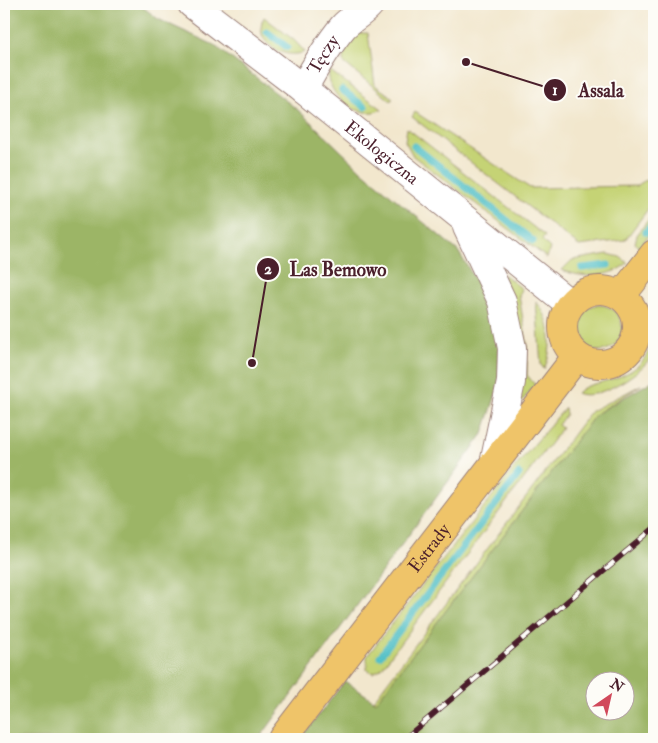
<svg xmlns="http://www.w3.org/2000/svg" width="658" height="743" viewBox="0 0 658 743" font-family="'IM FELL Double Pica',serif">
  <rect width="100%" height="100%" fill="#fdfcf7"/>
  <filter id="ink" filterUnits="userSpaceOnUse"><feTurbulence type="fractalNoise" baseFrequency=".02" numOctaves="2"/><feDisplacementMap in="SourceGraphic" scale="10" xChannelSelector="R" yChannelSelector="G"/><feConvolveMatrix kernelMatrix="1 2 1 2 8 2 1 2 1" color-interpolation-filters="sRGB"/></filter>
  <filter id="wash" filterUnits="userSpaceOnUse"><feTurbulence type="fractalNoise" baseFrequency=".0096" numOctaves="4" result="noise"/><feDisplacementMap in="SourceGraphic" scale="20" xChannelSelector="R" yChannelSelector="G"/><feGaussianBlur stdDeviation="1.12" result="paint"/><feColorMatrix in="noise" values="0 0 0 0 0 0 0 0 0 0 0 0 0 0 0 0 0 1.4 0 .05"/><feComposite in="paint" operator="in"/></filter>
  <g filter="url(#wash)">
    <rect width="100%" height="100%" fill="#f2e7cd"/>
    <!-- green -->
    <g fill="#c5d375" stroke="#887950">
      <path d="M 264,17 L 294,40 L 305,52 C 284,61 251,42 264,17 Z"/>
      <path d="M 357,33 L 368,33 L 375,85 L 393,98 L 391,101 L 343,62 L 343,53 Z"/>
      <path d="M 329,70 L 382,109 C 359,122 325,95 329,70 Z"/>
      <path d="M 415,112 L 530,188 L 636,186 L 646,180 L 649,183 L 654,179 L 654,201 L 625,240 L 579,246 L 412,117 Z"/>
      <path d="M 407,128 L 545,236 L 542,240 L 550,248 L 547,258 L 413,156 L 405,141 Z"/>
      <path d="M 654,212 L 654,228 L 639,248 L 635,243 L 637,235 Z"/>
      <path d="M 608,254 L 620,257 L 628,263 C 609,278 583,279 562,270 L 572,260 Z"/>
      <path d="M 505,275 L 522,289 L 519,296 L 527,343 L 527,375 L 535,385 L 519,405 L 503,276 Z"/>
      <path d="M 536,302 C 552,318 554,349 544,369 L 541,365 Z"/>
      <circle cx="599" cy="328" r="23"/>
      <path d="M 654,326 C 654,333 656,343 654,350 C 650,370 595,403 577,393 C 585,385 592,385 602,382 C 636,373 651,362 654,326 Z"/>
      <path d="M 641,385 L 596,414 L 376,703 L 373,701 L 591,411 Z"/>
      <path d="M 565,408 L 566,414 L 558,425 L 562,428 L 381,669 L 373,673 L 367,670 L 367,656 L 511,472 Z"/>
    </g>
    <!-- forest -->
    <g fill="#9cb566" stroke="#736a48" fill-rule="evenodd">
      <path d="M 4,4 L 139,4 L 158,19 L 214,45 L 298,110 L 363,172 L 458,251 L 484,294 L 499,342 L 499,385 L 483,434 L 259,739 L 4,739 Z"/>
      <path d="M 654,380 L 654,739 L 300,739 L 345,681 L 376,702 L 596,414 ZM 596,680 L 626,680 L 626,710 L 596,710 Z"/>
    </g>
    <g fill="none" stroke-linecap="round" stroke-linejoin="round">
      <!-- stream -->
      <g stroke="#52c0c7" stroke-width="7">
        <path d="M 267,32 L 287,47"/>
        <path d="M 342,90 L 365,107"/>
        <path d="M 414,146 L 533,241"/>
        <path d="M 646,232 L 654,222"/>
        <path d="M 582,268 L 608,265"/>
        <path d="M 380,656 L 519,474"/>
      </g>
    </g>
  </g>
  <g filter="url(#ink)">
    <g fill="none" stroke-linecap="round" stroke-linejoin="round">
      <!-- minor casing -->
      <g stroke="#9e837c" stroke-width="30">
        <g id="minor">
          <path id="s1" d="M 192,4 L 303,89 L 570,304"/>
          <path id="s2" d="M 303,89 C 315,67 327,46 343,27 C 351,18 362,14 370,4"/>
          <path d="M 467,227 L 502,301 L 512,348 L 511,382 L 494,464"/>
        </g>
      </g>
      <!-- major casing -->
      <g stroke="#9e837c" stroke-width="30">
        <g id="major">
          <circle cx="600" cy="327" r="37"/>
          <path d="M 621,296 L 654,254"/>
          <path id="s3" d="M 282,739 L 577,356"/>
        </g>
      </g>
      <!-- minor -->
      <use href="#minor" stroke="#fff" stroke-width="28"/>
      <!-- major -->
      <use href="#major" stroke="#efc469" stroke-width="28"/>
      <!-- rail casing -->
      <g stroke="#4a1f2b" stroke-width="5.5">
        <path id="rail" d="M 404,739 L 654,528"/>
      </g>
      <!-- rail -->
      <use href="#rail" stroke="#fdfcf7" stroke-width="4" stroke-dasharray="11" stroke-linecap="butt"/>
    </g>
  </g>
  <g text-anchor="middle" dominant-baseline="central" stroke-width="4" stroke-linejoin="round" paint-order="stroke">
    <!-- street labels -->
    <g font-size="18" fill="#4a1f2b" stroke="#fdfcf7">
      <text stroke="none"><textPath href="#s2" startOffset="40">Tęczy</textPath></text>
      <text stroke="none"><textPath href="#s1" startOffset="241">Ekologiczna</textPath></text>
      <text stroke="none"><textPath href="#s3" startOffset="241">Estrady</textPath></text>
    </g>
  </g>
  <!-- callouts -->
  <path fill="none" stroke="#4a1f2b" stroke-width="2" d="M466 62L555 90M252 363L268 269"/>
  <g fill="#4a1f2b" stroke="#fdfcf7" stroke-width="2">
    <circle cx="466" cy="62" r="5"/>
    <circle cx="252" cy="363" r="5"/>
    <circle cx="555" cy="90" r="12"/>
    <circle cx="268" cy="269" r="12"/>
  </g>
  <g font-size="15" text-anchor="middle" font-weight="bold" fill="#fff">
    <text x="555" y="95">1</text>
    <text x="268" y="274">2</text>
  </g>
  <g font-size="19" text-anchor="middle" font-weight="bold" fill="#4a1f2b" stroke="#fdfcf7" stroke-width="4" stroke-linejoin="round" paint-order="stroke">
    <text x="601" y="97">Assala</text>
    <text x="338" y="276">Las Bemowo</text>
  </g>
  <!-- margin -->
  <rect width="658" height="743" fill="none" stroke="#fdfcf7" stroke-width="20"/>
  <!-- north arrow -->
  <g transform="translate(610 696) rotate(34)"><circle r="24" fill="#fdfcf7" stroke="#b5a4a5"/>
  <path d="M0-4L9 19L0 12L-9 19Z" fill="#d1495b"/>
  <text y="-8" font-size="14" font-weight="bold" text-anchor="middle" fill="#4a1f2b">N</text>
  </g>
</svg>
